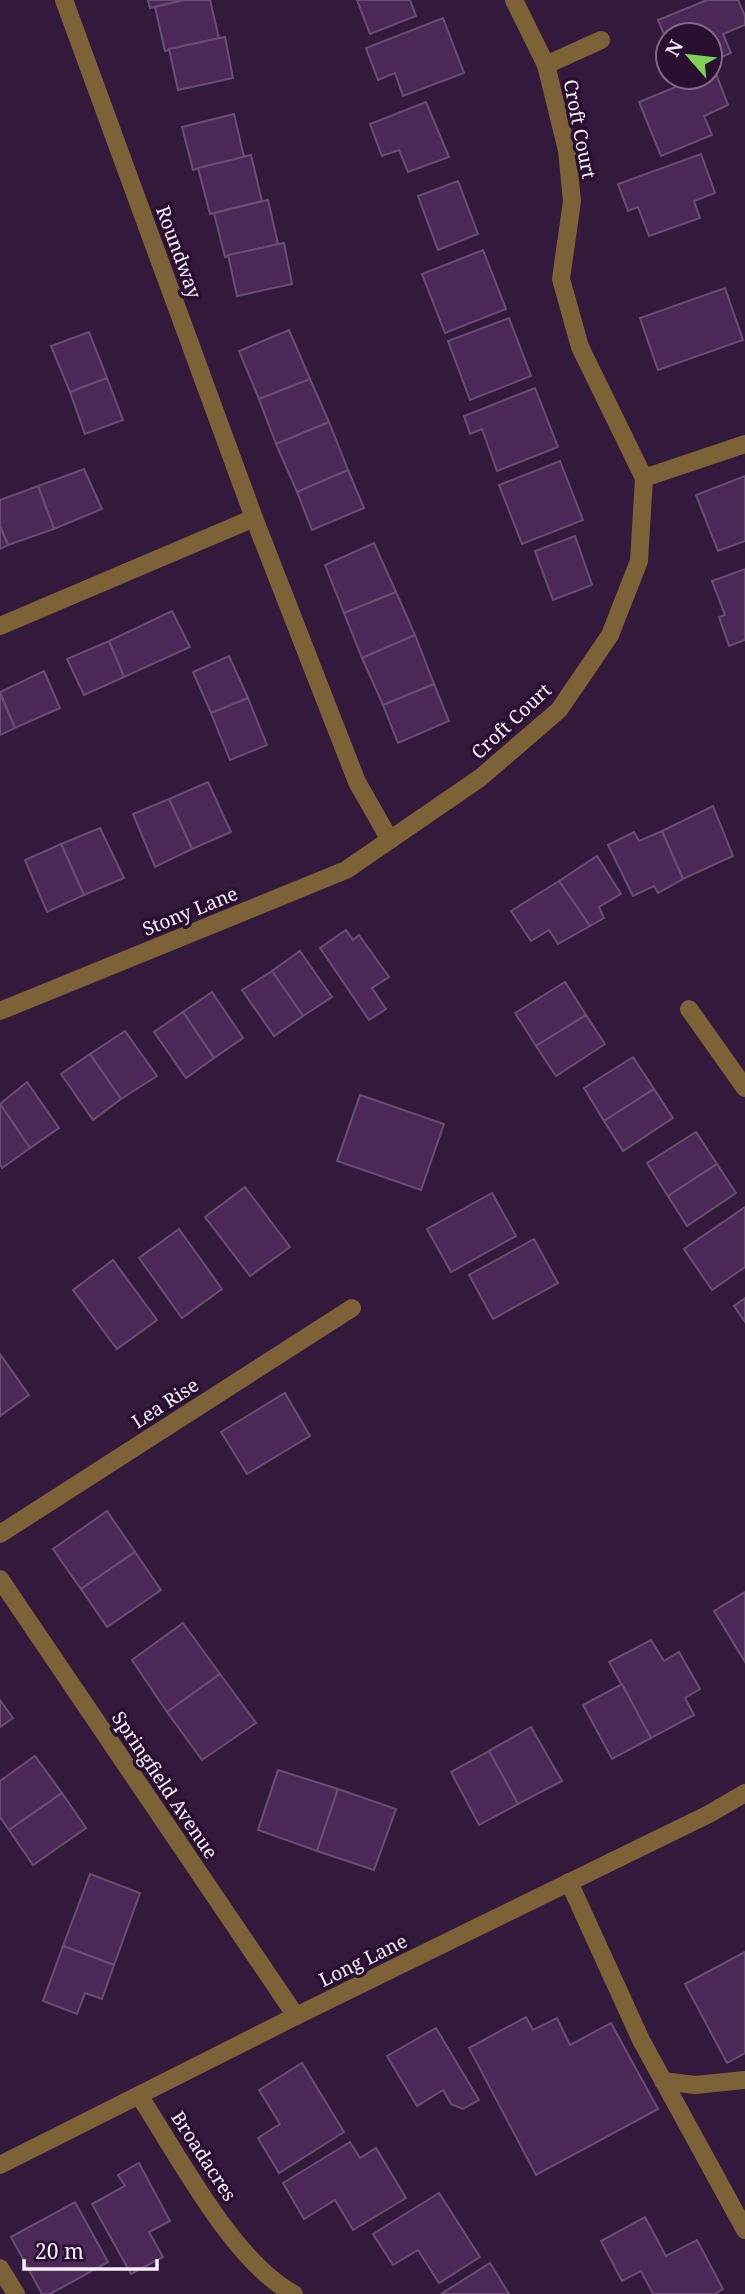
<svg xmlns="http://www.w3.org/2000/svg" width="745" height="2294" viewBox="0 0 745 2294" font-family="'Noto Serif',serif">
  <rect width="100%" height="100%" fill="#331a3c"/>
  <!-- building -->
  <g fill="#4c2859" stroke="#694e73" stroke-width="2">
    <path d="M 148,0 L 184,0 L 150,8 Z"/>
    <path d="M 184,0 L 210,0 L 219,38 L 165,51 L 155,7 Z"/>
    <path d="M 357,0 L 410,0 L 416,16 L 370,34 Z"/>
    <path d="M 707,0 L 738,0 L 745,16 L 745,25 L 723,34 L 731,53 L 710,62 L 710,35 L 668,35 L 668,44 L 658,20 Z"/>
    <path d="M 443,18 L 464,73 L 403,96 L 395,73 L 378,80 L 366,48 Z"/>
    <path d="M 225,37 L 233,78 L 178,90 L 169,49 Z"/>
    <path d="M 715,71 L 728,105 L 704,116 L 712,135 L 661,156 L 639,102 L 700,77 L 710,77 L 710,73 Z"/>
    <path d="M 426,102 L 449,157 L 408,172 L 399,150 L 382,156 L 370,124 Z"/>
    <path d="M 234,114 L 244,157 L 193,170 L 182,127 Z"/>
    <path d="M 701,154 L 715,193 L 694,201 L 700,218 L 649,236 L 638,207 L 628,211 L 618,184 Z"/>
    <path d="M 251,155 L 262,201 L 210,214 L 198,168 Z"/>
    <path d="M 458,181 L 478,234 L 438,250 L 418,196 Z"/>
    <path d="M 268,200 L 278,244 L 225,257 L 214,213 Z"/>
    <path d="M 284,243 L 292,284 L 237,296 L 228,255 Z"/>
    <path d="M 483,250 L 506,309 L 445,333 L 422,274 Z"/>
    <path d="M 725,288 L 743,340 L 658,370 L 640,318 Z"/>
    <path d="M 509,318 L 531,376 L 470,400 L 448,341 Z"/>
    <path d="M 289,330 L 310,379 L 259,399 L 239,351 Z"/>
    <path d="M 89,332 L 107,378 L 70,392 L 51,346 Z"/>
    <path d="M 107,378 L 123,420 L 85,434 L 70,392 Z"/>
    <path d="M 310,379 L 329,422 L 276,444 L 259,399 Z"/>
    <path d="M 535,388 L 558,447 L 497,471 L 482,429 L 470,434 L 464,416 Z"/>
    <path d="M 329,422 L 348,470 L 297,492 L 276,444 Z"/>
    <path d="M 560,461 L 583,520 L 522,544 L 499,485 Z"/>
    <path d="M 84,469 L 102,509 L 54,529 L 38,486 Z"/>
    <path d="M 348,470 L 364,508 L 312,530 L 297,492 Z"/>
    <path d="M 745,476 L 745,541 L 718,551 L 696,495 Z"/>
    <path d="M 38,486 L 54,529 L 8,545 L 0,526 L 0,500 Z"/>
    <path d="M 0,526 L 8,545 L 0,549 Z"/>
    <path d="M 575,536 L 592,585 L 553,600 L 535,551 Z"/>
    <path d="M 374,543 L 396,592 L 344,613 L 325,565 Z"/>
    <path d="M 745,569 L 745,640 L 729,646 L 719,617 L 725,615 L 712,581 Z"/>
    <path d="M 396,592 L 415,635 L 362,658 L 344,613 Z"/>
    <path d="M 172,611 L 190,647 L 124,677 L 109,641 Z"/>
    <path d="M 415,635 L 434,684 L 383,705 L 362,658 Z"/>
    <path d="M 109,641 L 124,677 L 84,695 L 67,659 Z"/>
    <path d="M 229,656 L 248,698 L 211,713 L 193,672 Z"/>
    <path d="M 44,671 L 60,708 L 15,728 L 0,692 Z"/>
    <path d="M 434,684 L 449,721 L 398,743 L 383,705 Z"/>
    <path d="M 0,694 L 15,728 L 0,735 Z"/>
    <path d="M 248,698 L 267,745 L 230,760 L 211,713 Z"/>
    <path d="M 208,782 L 231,832 L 192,849 L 169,799 Z"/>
    <path d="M 169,799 L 192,849 L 155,867 L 133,814 Z"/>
    <path d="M 713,806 L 733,856 L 683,879 L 662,831 Z"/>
    <path d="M 100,828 L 124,878 L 84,895 L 61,844 Z"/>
    <path d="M 662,831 L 683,879 L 658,893 L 654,886 L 633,896 L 608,845 L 634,832 L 639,841 Z"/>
    <path d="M 61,844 L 84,895 L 47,912 L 25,860 Z"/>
    <path d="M 597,856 L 621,894 L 599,907 L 604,918 L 590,926 L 559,881 Z"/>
    <path d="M 559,881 L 590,926 L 558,944 L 549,930 L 531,941 L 511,911 Z"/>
    <path d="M 346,930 L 353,940 L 359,935 L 389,977 L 372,988 L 386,1009 L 369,1020 L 320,948 Z"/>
    <path d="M 300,951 L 332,997 L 303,1016 L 272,971 Z"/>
    <path d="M 272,971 L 303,1016 L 274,1036 L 242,990 Z"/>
    <path d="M 565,982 L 586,1015 L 536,1046 L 515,1013 Z"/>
    <path d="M 212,992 L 243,1038 L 214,1058 L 183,1012 Z"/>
    <path d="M 183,1012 L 214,1058 L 186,1078 L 154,1032 Z"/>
    <path d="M 586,1015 L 605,1044 L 556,1076 L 536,1046 Z"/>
    <path d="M 125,1031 L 157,1076 L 121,1099 L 90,1054 Z"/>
    <path d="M 90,1054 L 121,1099 L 93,1120 L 61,1074 Z"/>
    <path d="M 633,1057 L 654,1089 L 604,1121 L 584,1088 Z"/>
    <path d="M 27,1082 L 59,1128 L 30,1148 L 0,1104 Z"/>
    <path d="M 654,1089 L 673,1118 L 623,1151 L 604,1121 Z"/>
    <path d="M 360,1095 L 444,1124 L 421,1190 L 337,1161 Z"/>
    <path d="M 0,1104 L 30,1148 L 2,1168 L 0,1164 Z"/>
    <path d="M 696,1132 L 717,1164 L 668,1196 L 647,1163 Z"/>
    <path d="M 717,1164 L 736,1193 L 687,1226 L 668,1196 Z"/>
    <path d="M 245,1187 L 290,1247 L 250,1276 L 205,1217 Z"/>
    <path d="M 492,1193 L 516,1236 L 451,1272 L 427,1229 Z"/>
    <path d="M 745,1207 L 745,1267 L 712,1290 L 684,1249 Z"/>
    <path d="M 179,1229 L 222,1289 L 182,1318 L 139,1258 Z"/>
    <path d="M 534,1239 L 558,1283 L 493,1319 L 469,1275 Z"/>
    <path d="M 113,1260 L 157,1320 L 117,1349 L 73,1290 Z"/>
    <path d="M 745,1298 L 745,1322 L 734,1306 Z"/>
    <path d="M 0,1354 L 29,1395 L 0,1416 Z"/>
    <path d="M 285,1393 L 310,1436 L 247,1474 L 221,1432 Z"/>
    <path d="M 107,1511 L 135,1552 L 81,1589 L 53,1549 Z"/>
    <path d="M 135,1552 L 161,1590 L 107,1627 L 81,1589 Z"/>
    <path d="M 745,1592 L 745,1662 L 714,1611 Z"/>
    <path d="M 183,1623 L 220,1674 L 167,1712 L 132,1660 Z"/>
    <path d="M 651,1640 L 664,1661 L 679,1652 L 700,1689 L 685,1698 L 694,1715 L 651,1738 L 609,1662 Z"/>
    <path d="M 220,1674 L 256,1723 L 202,1760 L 167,1712 Z"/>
    <path d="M 622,1684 L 651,1738 L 612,1759 L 583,1705 Z"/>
    <path d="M 0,1700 L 13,1718 L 0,1727 Z"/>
    <path d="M 531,1727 L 562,1781 L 518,1804 L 489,1751 Z"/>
    <path d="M 489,1751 L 518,1804 L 479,1825 L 451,1772 Z"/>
    <path d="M 35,1756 L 62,1793 L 9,1830 L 0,1817 L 0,1781 Z"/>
    <path d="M 278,1770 L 338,1789 L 317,1851 L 258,1830 Z"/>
    <path d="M 338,1789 L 396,1809 L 374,1870 L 317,1851 Z"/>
    <path d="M 62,1793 L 86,1828 L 33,1865 L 9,1830 Z"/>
    <path d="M 90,1874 L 140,1893 L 114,1965 L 63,1946 Z"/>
    <path d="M 63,1946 L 114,1965 L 102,1999 L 85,1993 L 77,2014 L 43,2001 Z"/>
    <path d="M 745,1952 L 745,2053 L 727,2063 L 685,1984 Z"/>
    <path d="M 526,2017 L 533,2030 L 557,2018 L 570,2045 L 611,2023 L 658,2109 L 536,2175 L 469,2048 Z"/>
    <path d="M 436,2028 L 479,2100 L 463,2109 L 451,2104 L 443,2090 L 417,2106 L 387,2056 Z"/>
    <path d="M 302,2063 L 344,2132 L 279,2173 L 258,2138 L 280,2124 L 259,2090 Z"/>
    <path d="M 350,2142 L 360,2158 L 376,2148 L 406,2198 L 353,2230 L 335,2200 L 304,2219 L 283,2183 Z"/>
    <path d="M 139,2163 L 170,2221 L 149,2232 L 163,2257 L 131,2274 L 92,2204 L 125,2186 L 118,2175 Z"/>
    <path d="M 439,2193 L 480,2257 L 439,2283 L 418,2250 L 393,2265 L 373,2234 Z"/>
    <path d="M 75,2202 L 108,2262 L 50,2294 L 42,2294 L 11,2237 Z"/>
    <path d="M 645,2217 L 666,2256 L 697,2240 L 723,2289 L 715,2294 L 653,2294 L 641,2271 L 622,2281 L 601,2241 Z"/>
    <path d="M 490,2263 L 509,2294 L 441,2294 Z"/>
  </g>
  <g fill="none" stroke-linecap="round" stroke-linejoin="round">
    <!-- minor -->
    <g stroke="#7d6137" stroke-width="18">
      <path d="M 64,0 L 254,518"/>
      <path d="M 546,65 L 601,40"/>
      <path d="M 644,478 L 745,444"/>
      <path d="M 0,626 L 254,518 L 357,782 L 390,840"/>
      <path d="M 689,1009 L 745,1088"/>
      <path d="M 0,1011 L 346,870 L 480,778 L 559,710 L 610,635 L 639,561 L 644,478 L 580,347 L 561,279 L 572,201 L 567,150 L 546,65 L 514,0"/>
      <path d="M 0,1534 L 352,1308"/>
      <path d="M 0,1579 L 296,2016"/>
      <path d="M 569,1882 L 641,2040 L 745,2230"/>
      <path d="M 663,2081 L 695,2085 L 745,2080"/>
      <path d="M 140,2097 C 179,2156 233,2262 294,2294"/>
      <path d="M 0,2165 L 296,2016 L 709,1814 L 745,1793"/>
      <path d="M 0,2268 L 16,2294"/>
    </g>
  </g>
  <g text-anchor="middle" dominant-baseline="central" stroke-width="7" stroke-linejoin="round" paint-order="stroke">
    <!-- street labels -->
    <g font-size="19" fill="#faf0fd" stroke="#291031">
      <text transform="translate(580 129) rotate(79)">Croft Court</text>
      <text transform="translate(179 252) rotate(70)">Roundway</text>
      <text transform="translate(511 721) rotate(-43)">Croft Court</text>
      <text transform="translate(190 911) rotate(-22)">Stony Lane</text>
      <text transform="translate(165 1403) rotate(-33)">Lea Rise</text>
      <text transform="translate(165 1785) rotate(56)">Springfield Avenue</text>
      <text transform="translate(363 1960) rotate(-26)">Long Lane</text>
      <text transform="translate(204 2156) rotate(57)">Broadacres</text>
    </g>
  </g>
  <!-- north arrow -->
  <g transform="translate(689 56) rotate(298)"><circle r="33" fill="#291031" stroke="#7d6a83" stroke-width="2"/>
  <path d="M0-5L12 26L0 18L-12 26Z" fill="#7dd154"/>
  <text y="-10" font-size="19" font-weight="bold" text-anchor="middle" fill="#faf0fd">N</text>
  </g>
  <!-- scale -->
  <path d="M24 2259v10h133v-10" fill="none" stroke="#faf0fd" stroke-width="3.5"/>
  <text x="35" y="2259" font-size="21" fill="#faf0fd" stroke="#291031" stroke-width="5" paint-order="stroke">20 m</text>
</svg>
